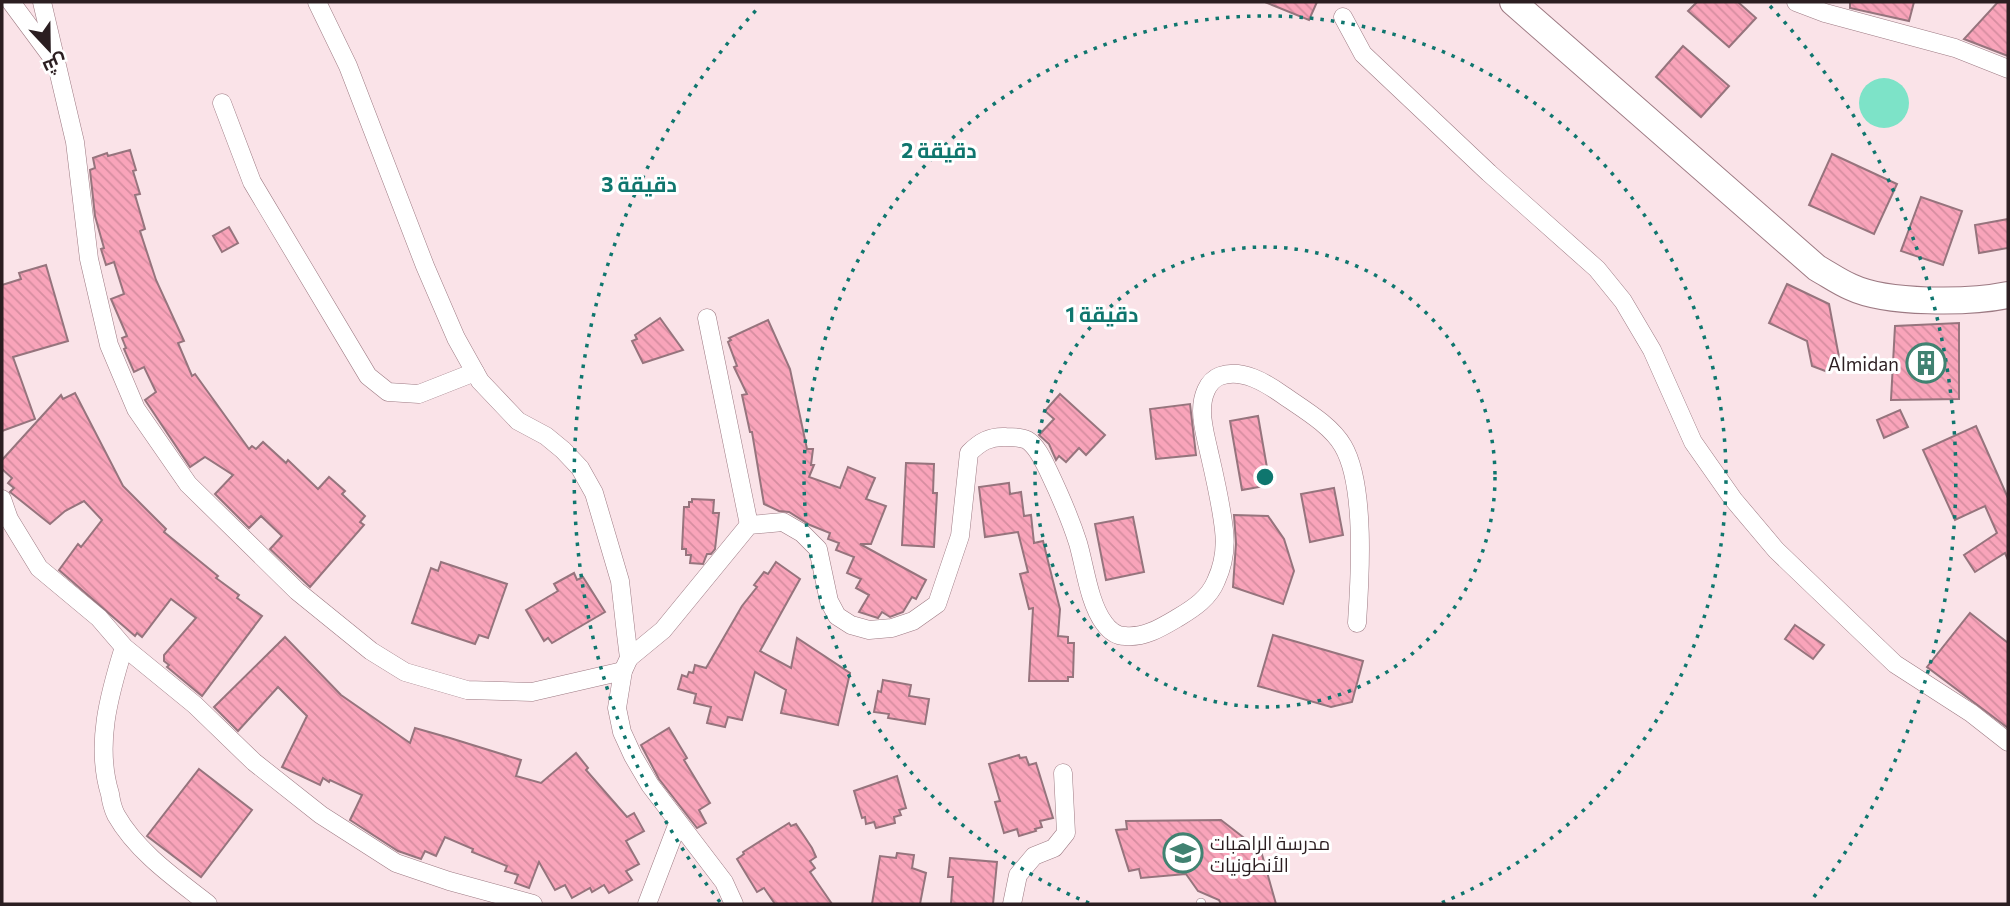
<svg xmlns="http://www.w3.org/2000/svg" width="2010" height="906" viewBox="0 0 2010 906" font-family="Commissioner,Cairo,sans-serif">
  <defs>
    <pattern id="building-back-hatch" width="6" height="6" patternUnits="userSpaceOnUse" patternTransform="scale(1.75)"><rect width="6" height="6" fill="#f9a4ba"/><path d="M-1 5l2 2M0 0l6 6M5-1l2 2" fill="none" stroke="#d68da0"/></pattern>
  </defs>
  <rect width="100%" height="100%" fill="#fae3e8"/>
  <!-- water -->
  <circle fill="#7de3c8" cx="1884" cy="103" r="25"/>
  <!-- building -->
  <g fill="url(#building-back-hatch)" stroke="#96747d" stroke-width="2">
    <path d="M 1265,2 L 1317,2 L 1309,20 Z"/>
    <path d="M 1697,2 L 1738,2 L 1756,18 L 1729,47 L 1688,11 Z"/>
    <path d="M 1850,2 L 1914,2 L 1909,21 L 1850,8 Z"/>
    <path d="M 1998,2 L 2008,2 L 2008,56 L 1964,39 Z"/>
    <path d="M 1683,46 L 1729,86 L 1701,117 L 1656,77 Z"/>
    <path d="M 130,150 L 136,170 L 133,171 L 140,194 L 135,195 L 145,229 L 140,231 L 156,280 L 184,341 L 178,343 L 192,376 L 195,374 L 249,449 L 252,446 L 256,449 L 263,442 L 286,463 L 288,460 L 318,489 L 329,477 L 345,491 L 342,494 L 365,516 L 360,522 L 364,525 L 310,587 L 270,549 L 282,536 L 261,516 L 249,528 L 215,494 L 233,475 L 205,457 L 190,467 L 145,400 L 156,392 L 144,367 L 134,372 L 124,349 L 126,348 L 122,338 L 127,336 L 111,299 L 124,294 L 114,262 L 106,265 L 101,249 L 104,248 L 95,216 L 90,170 L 95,168 L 93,158 L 107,153 L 108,156 Z"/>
    <path d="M 1832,154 L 1897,184 L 1874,234 L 1809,205 Z"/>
    <path d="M 1921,197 L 1962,211 L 1943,265 L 1901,251 Z"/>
    <path d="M 2008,219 L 2008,248 L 1979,253 L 1975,225 Z"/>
    <path d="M 229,227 L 238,243 L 222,252 L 213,236 Z"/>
    <path d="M 46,265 L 68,341 L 13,357 L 35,419 L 2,431 L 2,285 L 21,279 L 19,273 Z"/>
    <path d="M 1787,284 L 1829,304 L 1839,357 L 1828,372 L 1812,366 L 1807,341 L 1769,323 Z"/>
    <path d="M 660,318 L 683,350 L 643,363 L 632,341 L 637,339 L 635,335 Z"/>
    <path d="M 768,320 L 790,369 L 807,449 L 813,449 L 811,465 L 814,465 L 809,477 L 840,488 L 848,467 L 875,478 L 866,499 L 886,506 L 871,544 L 860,544 L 926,580 L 916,599 L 912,597 L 903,612 L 890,617 L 882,612 L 878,618 L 859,612 L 869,595 L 856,588 L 861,579 L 847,573 L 854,557 L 836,550 L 839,543 L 828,539 L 830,533 L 810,525 L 789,512 L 779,511 L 764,504 L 752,432 L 750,432 L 742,395 L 747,394 L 734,367 L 737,366 L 728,342 L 731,340 L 729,338 Z"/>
    <path d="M 1959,323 L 1959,399 L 1891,400 L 1895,326 Z"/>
    <path d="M 75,393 L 123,486 L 166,529 L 164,532 L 218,576 L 216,578 L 239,595 L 237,598 L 262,616 L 202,696 L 167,667 L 169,665 L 164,661 L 164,655 L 196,618 L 171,599 L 142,637 L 137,633 L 135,636 L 59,570 L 78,544 L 81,547 L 102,520 L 84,501 L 65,511 L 50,524 L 10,492 L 14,488 L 8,483 L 12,478 L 2,469 L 2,460 L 61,395 L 63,399 Z"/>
    <path d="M 1060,394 L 1105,435 L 1086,455 L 1079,448 L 1066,462 L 1059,456 L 1056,460 L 1049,444 L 1039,435 L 1054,419 L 1045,411 Z"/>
    <path d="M 1190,404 L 1196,455 L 1156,459 L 1150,409 Z"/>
    <path d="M 1900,410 L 1908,427 L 1884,438 L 1877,420 Z"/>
    <path d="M 1258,416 L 1270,485 L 1242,490 L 1230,421 Z"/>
    <path d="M 1976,426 L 2008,498 L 2008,560 L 2005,553 L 1975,572 L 1964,555 L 1997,533 L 1985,506 L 1955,520 L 1923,450 Z"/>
    <path d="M 906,463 L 934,464 L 933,493 L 937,493 L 934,547 L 902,545 Z"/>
    <path d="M 1009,483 L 1010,494 L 1021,492 L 1024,516 L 1031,515 L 1034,543 L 1043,541 L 1060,609 L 1058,636 L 1068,637 L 1068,643 L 1074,643 L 1073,677 L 1068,677 L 1068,681 L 1029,681 L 1033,608 L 1029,609 L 1020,574 L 1028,572 L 1018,532 L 985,537 L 979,487 Z"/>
    <path d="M 1334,488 L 1343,535 L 1310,542 L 1301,494 Z"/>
    <path d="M 692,499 L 714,500 L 713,513 L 719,513 L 715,549 L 711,554 L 707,554 L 703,564 L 690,563 L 691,555 L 686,555 L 686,549 L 682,549 L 684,507 L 689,507 L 689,502 L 692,502 Z"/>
    <path d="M 1234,515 L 1268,516 L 1284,539 L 1294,571 L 1283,604 L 1233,587 L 1236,543 Z"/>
    <path d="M 1133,517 L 1144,572 L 1106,580 L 1095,524 Z"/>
    <path d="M 441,562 L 507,584 L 488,638 L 479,635 L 475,644 L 412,623 L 431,568 L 438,571 Z"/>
    <path d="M 776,562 L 800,579 L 760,651 L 791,668 L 797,638 L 850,673 L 838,725 L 781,713 L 786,690 L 755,672 L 742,720 L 728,717 L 725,727 L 707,723 L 711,707 L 694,703 L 696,694 L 678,689 L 682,675 L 687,677 L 689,672 L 693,673 L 695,665 L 706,668 L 742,606 L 757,587 L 754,585 L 764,572 L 768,574 Z"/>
    <path d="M 574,573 L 577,580 L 583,577 L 605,612 L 552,643 L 548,638 L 544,641 L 526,610 L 558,591 L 554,584 Z"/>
    <path d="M 1970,613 L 2008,643 L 2008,728 L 1927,667 Z"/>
    <path d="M 1795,625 L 1824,645 L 1813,659 L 1785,639 Z"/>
    <path d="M 1273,635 L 1363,661 L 1352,702 L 1331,707 L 1258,686 Z"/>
    <path d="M 285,637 L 341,695 L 410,743 L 415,728 L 450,738 L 521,760 L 516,776 L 541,783 L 576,753 L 588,768 L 586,770 L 627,817 L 634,813 L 644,831 L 626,841 L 639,864 L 626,871 L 632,880 L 609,893 L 604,885 L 592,892 L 590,888 L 572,898 L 565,885 L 555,890 L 539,862 L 529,888 L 515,883 L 518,875 L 505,871 L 507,866 L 472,852 L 473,849 L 445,837 L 436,856 L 425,851 L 421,859 L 398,851 L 350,820 L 362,795 L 330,780 L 329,782 L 323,778 L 320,785 L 282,767 L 307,716 L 278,687 L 238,731 L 214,707 Z"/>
    <path d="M 883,680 L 911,685 L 909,696 L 929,699 L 925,724 L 888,718 L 889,714 L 874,712 L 878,691 L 881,692 Z"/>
    <path d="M 669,728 L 687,758 L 684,760 L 710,803 L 699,810 L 706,823 L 697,828 L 659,779 L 641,745 Z"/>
    <path d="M 1019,755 L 1020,758 L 1026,757 L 1029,765 L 1036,763 L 1053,818 L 1040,821 L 1042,827 L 1035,829 L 1036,831 L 1019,836 L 1017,829 L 1004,833 L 995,802 L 1000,801 L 989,764 Z"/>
    <path d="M 199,769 L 252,810 L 201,877 L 147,836 Z"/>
    <path d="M 897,776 L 906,808 L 899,810 L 901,815 L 894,817 L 895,823 L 876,828 L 874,822 L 866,824 L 865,817 L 862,818 L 854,791 Z"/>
    <path d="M 1221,820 L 1261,851 L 1276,904 L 1221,904 L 1219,900 L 1198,891 L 1186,874 L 1141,878 L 1139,869 L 1129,871 L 1116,830 L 1127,829 L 1126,821 Z"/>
    <path d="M 789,823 L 791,826 L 796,824 L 812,848 L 816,857 L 810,861 L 815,868 L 810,872 L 832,904 L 775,904 L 764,888 L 757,892 L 737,859 L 744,854 L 743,852 Z"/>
    <path d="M 897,853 L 914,855 L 912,868 L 926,873 L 920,904 L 872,904 L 880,856 L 896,858 Z"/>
    <path d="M 950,858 L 997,862 L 993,904 L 951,904 L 953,877 L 948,877 Z"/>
  </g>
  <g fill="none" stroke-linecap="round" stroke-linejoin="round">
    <!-- lane casing -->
    <g stroke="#9d7a83" stroke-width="10">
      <path id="lane" d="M 1201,903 L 1201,904"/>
    </g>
    <!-- street casing -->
    <g stroke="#9d7a83" stroke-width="19">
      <g id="street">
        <path d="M 11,2 L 51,56"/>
        <path d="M 42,2 L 75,142 L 89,259 L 109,345 L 136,409 L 188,484 L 297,591 L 371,651 L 405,672 L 467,690 L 532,692 L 623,671"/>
        <path d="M 317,2 L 348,66 L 425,266 L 456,338 L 480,381 L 518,421 L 546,436 L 563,450 L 580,468 L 594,493 L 620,581 L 626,634 L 629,658 L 623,671 L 617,708 L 622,732 L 633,756 L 650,785 L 724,882 L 734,904"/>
        <path d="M 1796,2 L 1825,13 L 1955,48 L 2008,69"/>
        <path d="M 1343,17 L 1363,54 L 1489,173 L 1597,269 L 1623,301 L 1652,350 L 1693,442 L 1733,499 L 1776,550 L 1895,664 L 1971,713 L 2008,742"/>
        <path d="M 222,103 L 252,182 L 368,376 L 388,392 L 419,394 L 475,372"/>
        <path d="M 707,318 L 749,525"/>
        <path d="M 2,499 L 9,519 L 39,568 L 99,618 L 124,647 L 195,705 L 254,762 L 321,815 L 396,863 L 449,881 L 533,904"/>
        <path d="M 124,647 C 109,695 95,745 110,794 C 111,801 113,809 116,815 C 137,852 176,879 208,904"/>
        <path d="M 629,658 L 663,630 L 749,525 L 783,522 L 802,533 L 818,549 L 829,601 L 837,616 L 851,625 L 869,630 L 892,628 L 913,621 L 937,604 L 960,536 L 969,453 C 980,442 990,436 1006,437 C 1012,437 1021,437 1027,440 C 1037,446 1043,460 1048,470 C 1059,493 1070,518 1078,543 C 1085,567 1089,603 1104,623 C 1109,630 1116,636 1125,636 C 1145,638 1162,627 1179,617 C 1194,608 1209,598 1216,581 C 1223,566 1226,547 1224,530 C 1221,503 1215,478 1209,452 C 1206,438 1202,425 1202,411 C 1202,397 1207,381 1220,376 C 1242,368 1266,383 1283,395 C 1303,409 1331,425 1343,446 C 1366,485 1360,579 1357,623"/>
        <path d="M 647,904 L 678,823"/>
        <path d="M 1012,904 L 1018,875 L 1034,856 L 1054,848 L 1066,833 L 1063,773"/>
      </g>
    </g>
    <!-- secondary casing -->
    <g stroke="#9d7a83" stroke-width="28">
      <path id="secondary" d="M 1513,2 L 1817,268 C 1828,274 1839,282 1851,287 C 1887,304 1969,303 2008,295"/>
    </g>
    <!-- lane -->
    <use href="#lane" stroke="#fff" stroke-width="9"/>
    <!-- street -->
    <use href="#street" stroke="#fff" stroke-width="18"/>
    <!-- secondary -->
    <use href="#secondary" stroke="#fff" stroke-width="26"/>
  </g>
  <!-- distance rings -->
  <g fill="none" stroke="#0f766e" stroke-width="3.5" stroke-dasharray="3.5 7">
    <circle cx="1265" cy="477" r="230"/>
    <path d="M1089 903A461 461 0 1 1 1441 903"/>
    <path d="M720 902A691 691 0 0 1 760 6M1770 6A691 691 0 0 1 1810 902"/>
  </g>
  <!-- icons -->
  <defs>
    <g id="building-ring" transform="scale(2.0125)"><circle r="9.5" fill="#fff" stroke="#418271" stroke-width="1.5"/><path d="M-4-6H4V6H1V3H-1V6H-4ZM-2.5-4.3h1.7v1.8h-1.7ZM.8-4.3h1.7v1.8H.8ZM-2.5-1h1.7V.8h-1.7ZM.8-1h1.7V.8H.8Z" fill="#418271"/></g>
    <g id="school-ring" transform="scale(2.0125)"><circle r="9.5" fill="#fff" stroke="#418271" stroke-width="1.5"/><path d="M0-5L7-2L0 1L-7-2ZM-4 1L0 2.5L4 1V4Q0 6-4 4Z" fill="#418271"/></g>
  </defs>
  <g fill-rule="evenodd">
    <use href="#building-ring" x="1926" y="363"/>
    <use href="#school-ring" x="1183" y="853"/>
  </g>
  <g text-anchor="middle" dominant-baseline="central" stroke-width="6" stroke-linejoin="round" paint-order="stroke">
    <!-- poi labels -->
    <g font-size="19" fill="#2b1e21" stroke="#fff" text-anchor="end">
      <text x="1899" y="363">Almidan</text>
      <text x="1210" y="842" text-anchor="start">مدرسة الراهبات<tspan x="1210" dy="22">الأنطونيات</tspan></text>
    </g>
  </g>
  <circle cx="1265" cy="477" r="10" fill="#0f766e" stroke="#fff" stroke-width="3.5"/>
  <g font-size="21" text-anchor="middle" font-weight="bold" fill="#0f766e" stroke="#fff" stroke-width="6" stroke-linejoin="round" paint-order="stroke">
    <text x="939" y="158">2 دقيقة</text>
    <text x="639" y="192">3 دقيقة</text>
    <text x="1102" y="322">1 دقيقة</text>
  </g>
  <!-- border -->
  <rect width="2010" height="906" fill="none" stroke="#2b1e21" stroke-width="7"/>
  <!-- north arrow -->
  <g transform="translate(49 49) rotate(158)" stroke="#ffffff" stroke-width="5" paint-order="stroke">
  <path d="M0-5L12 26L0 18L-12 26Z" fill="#2b1e21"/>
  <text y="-10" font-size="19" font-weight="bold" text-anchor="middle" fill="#2b1e21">ش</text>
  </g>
</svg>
